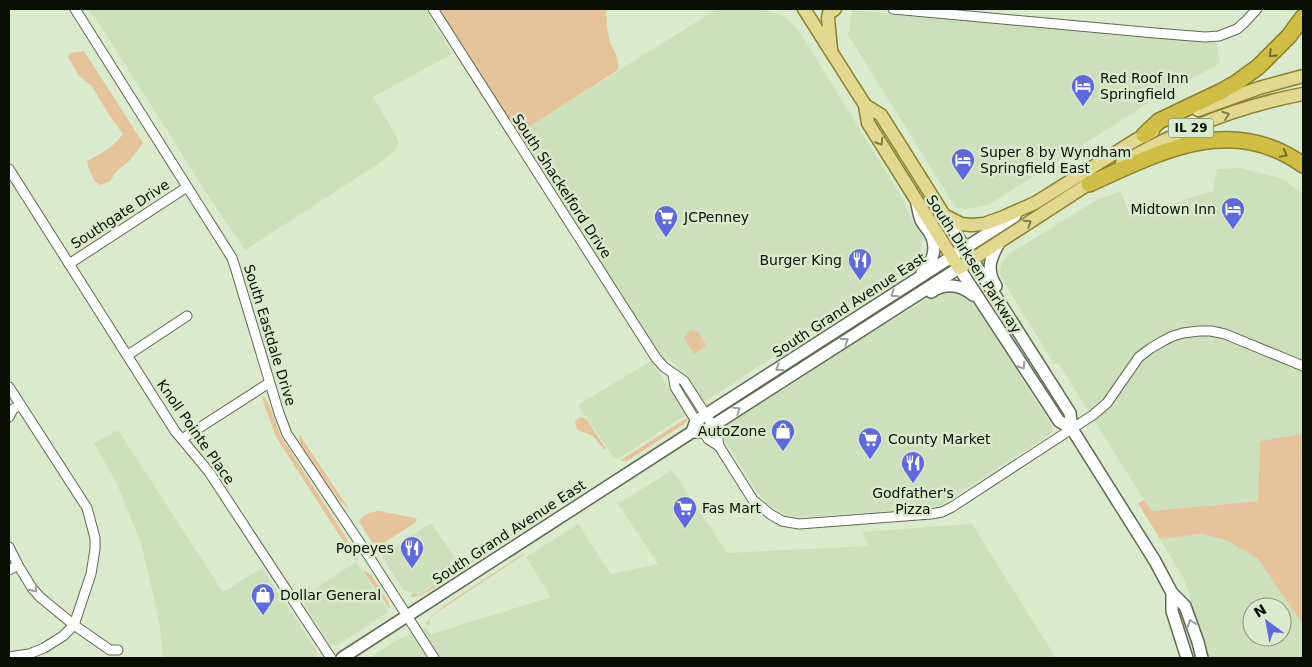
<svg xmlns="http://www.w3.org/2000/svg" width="1312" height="667" viewBox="0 0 1312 667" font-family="'DejaVu Sans',sans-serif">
  <rect width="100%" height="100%" fill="#daeacd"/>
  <!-- built -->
  <g fill="#cde0bc" fill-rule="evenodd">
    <path d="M 87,9 L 425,9 L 452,54 L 373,97 L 395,134 L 399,143 L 395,151 L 381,162 L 245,250 L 207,194 L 96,19 Z"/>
    <path d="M 717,9 L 761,9 L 784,16 L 799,31 L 901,196 L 910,216 L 923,237 L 920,260 L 703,403 L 675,363 L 662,358 L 651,342 L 517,134 Z"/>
    <path d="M 852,10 L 1216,42 L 1220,63 L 1145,105 L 1001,197 L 988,205 L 979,207 L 965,209 L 956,208 L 848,35 Z"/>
    <path d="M 1240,168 L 1284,179 L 1303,195 L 1303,435 L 1260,441 L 1258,501 L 1152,511 L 1144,500 L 1059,364 L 1054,364 L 1001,277 L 1000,271 L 1002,261 L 1009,254 L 1098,199 L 1121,191 L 1130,217 L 1213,191 L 1217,169 Z"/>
    <path d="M 955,290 L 973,300 L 1000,340 L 1024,383 L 1051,425 L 1052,428 L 1051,434 L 940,505 L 924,509 L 799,517 L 790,516 L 782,513 L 768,504 L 758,493 L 724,440 L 721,433 L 721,430 L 723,425 L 786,388 L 806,375 L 832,354 L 865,334 L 893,320 L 936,293 Z"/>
    <path d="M 651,361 L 686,415 L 618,459 L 614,458 L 578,405 Z"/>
    <path d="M 118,430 L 223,592 L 262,568 L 317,651 L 317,658 L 163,658 L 160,625 L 141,543 L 116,482 L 94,443 Z"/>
    <path d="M 672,470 L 727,553 L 869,546 L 862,532 L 972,524 L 1056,658 L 369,658 L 399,639 L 426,628 L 431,634 L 551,597 L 526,557 L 578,524 L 611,574 L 658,564 L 618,504 Z"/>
    <path d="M 431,523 L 461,566 L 419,594 L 403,590 L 381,555 Z"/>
    <path d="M 1201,534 L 1226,540 L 1258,559 L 1303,625 L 1303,658 L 1208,658 L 1195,613 L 1184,579 L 1160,539 ZM 1252,607 L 1282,607 L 1282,637 L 1252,637 Z"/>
    <path d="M 356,562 L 387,609 L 387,613 L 336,646 L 329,643 L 301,598 Z"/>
  </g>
  <!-- green -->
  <g fill="#e5c39b">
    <path d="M 439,9 L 606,9 C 606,19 607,29 609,38 C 611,49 621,58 618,70 L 527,128 L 520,130 L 513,127 Z"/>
    <path d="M 84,51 L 143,143 L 130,160 L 116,172 L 110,181 L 101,185 L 95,182 L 88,166 L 87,161 C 102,153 113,148 123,134 L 109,115 L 92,86 L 79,76 L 68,57 L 71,53 Z"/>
    <path d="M 692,330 L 698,332 L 707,346 L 694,354 L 684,338 L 687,332 Z"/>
    <path d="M 262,396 C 271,401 276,427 282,438 L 356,553 L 358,557 L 356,561 L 276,437 L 265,407 Z"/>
    <path d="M 581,417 L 584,418 L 587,420 L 606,449 L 604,449 L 593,436 L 577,430 L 575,421 Z"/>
    <path d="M 688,417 L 687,421 L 684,424 L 627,461 L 621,461 L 621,460 Z"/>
    <path d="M 300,434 L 303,440 L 349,509 C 339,504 313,463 305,451 C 301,446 298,441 300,434 Z"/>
    <path d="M 1303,434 L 1303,625 L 1258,559 L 1226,540 L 1201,534 L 1160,539 L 1138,503 L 1144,500 L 1152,511 L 1258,501 L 1260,441 Z"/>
    <path d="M 590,483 L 507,539 L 427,592 L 419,596 L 411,597 L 412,593 L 419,595 Z"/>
    <path d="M 379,511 L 416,518 L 417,520 L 415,523 L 376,548 L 359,522 C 363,514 371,512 379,511 Z"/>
    <path d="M 523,554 L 525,554 L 437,612 L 430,619 L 429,625 L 426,624 L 431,617 L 442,607 Z"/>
    <path d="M 363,571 L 367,572 L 371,575 L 389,603 L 390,608 L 389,608 Z"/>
  </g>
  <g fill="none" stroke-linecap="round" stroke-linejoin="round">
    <!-- street casing -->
    <g stroke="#5e6b52" stroke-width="11">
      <g id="street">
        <path d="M 75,9 L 232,258 L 235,267 L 279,413 L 287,434 L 370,558 L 434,658"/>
        <path d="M 433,9 L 656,358 L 664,367 L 684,381 L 713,426 L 717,434 L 719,446 L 753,500 L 770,514 L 782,521 L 799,524 L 931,514 L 942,512 L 952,507 L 1093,415 L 1107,403 L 1139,357 L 1151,348 L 1163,341 L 1173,336 L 1183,333 L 1199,331 L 1211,331 L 1225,334 L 1303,366"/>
        <path d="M 893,9 L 1155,33 L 1205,37 L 1219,36 L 1237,29 L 1245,22 L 1257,9"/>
        <path d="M 9,169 L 175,431 L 209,472 L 331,658"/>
        <path d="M 69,264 L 187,187"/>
        <path d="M 128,355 L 187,316"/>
        <path d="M 673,374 L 675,387 L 696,421 L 708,439 L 719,446"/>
        <path d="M 9,387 L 87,508 L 95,538 L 95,549 L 91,574 L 74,625 L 63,636 L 44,648 L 29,654 L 9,657"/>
        <path d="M 9,417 L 13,409 L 20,405"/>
        <path d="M 182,439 L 269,383"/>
        <path d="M 9,547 L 18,565 L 32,588 L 40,597 L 74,625 L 110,650 L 118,650"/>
        <path d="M 9,570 L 18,565"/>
      </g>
    </g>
    <!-- secondary casing -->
    <g stroke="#5e6b52" stroke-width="14">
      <g id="secondary">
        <path d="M 917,204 C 918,209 919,215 921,220 C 923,224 927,229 930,233 C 938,247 933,262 922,273"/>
        <path d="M 944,215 L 1070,413 L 1072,429 L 1155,561 L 1172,593 L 1185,606 L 1198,642 L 1202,658"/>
        <path d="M 996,286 C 985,269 991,257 1000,241"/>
        <path d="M 931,292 C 945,283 960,284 973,295"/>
        <path d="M 692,432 L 696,421 L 1015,216"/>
        <path d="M 1172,593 L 1172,611 L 1187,658"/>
        <path d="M 342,658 L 692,432 L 703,432 L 959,268 L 1059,421 L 1072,429"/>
      </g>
    </g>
    <!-- primary casing -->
    <g stroke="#8a802e" stroke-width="15">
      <g id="primary">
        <path d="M 804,9 L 865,105 L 868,123 L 959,268 L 1096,179"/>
        <path d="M 831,50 L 828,18 L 829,13 L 835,9"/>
        <path d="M 865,105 L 881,115 L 944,215 L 961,224 L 971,225 L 984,224 L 1001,218 L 1035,203 L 1134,141 L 1153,131"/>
        <path d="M 1198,110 L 1259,88 L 1303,76"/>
        <path d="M 1122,163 C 1178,130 1240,106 1303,94"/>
      </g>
    </g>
    <!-- highway casing -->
    <g stroke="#8a802e" stroke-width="18">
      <g id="highway">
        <path d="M 1144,135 L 1159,121 L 1220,92 L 1236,83 L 1258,67 L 1289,36 L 1303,17"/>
        <path d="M 1089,184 C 1160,152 1231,113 1303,165"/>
      </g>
    </g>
    <!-- street -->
    <use href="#street" stroke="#fff" stroke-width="9"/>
    <!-- secondary -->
    <use href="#secondary" stroke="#fff" stroke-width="11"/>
    <!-- primary -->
    <use href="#primary" stroke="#e3d88f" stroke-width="12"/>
    <!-- highway -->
    <use href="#highway" stroke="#d0be44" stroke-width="15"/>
  </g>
  <!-- one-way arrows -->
  <defs><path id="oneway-chevron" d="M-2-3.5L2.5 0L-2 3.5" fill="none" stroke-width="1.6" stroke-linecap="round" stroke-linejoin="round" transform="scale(1.25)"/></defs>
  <g stroke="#766f28">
    <use href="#oneway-chevron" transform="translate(1272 54) rotate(136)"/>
    <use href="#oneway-chevron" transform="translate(1284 154) rotate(28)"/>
  </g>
  <g stroke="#817d51">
    <use href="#oneway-chevron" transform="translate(1226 115) rotate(-19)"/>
    <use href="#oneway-chevron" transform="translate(880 142) rotate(58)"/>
    <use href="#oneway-chevron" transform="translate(1028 223) rotate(-33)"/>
  </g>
  <g stroke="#9d9f9b">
    <use href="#oneway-chevron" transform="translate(894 294) rotate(147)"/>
    <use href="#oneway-chevron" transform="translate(845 341) rotate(-33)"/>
    <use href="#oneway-chevron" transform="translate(1022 366) rotate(57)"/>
    <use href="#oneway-chevron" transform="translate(779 368) rotate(147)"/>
    <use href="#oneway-chevron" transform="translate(737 410) rotate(-33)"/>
    <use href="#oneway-chevron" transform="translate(34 589) rotate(52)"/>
    <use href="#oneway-chevron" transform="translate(1191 623) rotate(-109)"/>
  </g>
  <!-- icons -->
  <defs>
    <g id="hotel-pin" transform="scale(1.25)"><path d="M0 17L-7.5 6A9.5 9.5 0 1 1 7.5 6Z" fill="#5e68df" stroke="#daeacd"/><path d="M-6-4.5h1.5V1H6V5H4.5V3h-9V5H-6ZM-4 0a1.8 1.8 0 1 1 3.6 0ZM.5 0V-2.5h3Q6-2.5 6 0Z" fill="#fff"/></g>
    <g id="supermarket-pin" transform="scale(1.25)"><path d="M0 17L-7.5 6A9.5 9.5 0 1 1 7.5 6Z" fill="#5e68df" stroke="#daeacd"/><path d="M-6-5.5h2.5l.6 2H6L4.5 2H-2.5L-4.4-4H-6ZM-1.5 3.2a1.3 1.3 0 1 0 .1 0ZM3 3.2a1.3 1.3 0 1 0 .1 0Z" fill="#fff"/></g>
    <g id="restaurant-pin" transform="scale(1.25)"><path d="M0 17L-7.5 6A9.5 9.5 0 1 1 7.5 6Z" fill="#5e68df" stroke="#daeacd"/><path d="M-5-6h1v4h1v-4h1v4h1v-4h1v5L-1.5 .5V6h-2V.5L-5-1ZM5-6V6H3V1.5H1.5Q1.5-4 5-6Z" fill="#fff"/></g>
    <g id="shop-pin" transform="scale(1.25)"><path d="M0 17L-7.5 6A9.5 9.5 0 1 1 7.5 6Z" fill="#5e68df" stroke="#daeacd"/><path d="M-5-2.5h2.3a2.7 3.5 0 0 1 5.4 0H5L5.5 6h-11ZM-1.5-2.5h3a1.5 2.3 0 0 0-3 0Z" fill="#fff"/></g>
  </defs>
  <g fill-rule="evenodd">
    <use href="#hotel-pin" x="1083" y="86"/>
    <use href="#hotel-pin" x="963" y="160"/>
    <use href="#hotel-pin" x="1233" y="209"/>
    <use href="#supermarket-pin" x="666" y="217"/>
    <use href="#restaurant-pin" x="860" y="260"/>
    <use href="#shop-pin" x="783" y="431"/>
    <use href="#supermarket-pin" x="870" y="439"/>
    <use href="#restaurant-pin" x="913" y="463"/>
    <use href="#supermarket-pin" x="685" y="508"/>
    <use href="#restaurant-pin" x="412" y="548"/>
    <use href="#shop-pin" x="263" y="595"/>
  </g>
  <g text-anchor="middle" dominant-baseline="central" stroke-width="5" stroke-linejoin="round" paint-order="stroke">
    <!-- shield labels -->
    <rect fill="#daeacd" stroke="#485041" stroke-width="1" x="1168.5" y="118.5" width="45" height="19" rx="4"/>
    <g font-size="12" font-weight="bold" fill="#090e05">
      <text x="1191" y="128">IL 29</text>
    </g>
    <!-- poi labels -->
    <g font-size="14" fill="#090e05" stroke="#daeacd" text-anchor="start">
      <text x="1100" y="78">Red Roof Inn<tspan x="1100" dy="16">Springfield</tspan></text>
      <text x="980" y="152">Super 8 by Wyndham<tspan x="980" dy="16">Springfield East</tspan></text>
      <text x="1216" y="209" text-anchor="end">Midtown Inn</text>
      <text x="684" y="217">JCPenney</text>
      <text x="842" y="260" text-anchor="end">Burger King</text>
      <text x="766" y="431" text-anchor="end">AutoZone</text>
      <text x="888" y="439">County Market</text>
      <text x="913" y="493" text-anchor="middle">Godfather's<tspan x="913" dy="16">Pizza</tspan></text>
      <text x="702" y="508">Fas Mart</text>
      <text x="394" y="548" text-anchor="end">Popeyes</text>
      <text x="280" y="595">Dollar General</text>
    </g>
    <!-- street labels -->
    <g font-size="14" fill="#090e05" stroke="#daeacd">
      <text transform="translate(562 186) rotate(57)">South Shackelford Drive</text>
      <text transform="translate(120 214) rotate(-33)">Southgate Drive</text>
      <text transform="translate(974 264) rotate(57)">South Dirksen Parkway</text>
      <text transform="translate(849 305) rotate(-33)">South Grand Avenue East</text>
      <text transform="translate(270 335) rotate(73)">South Eastdale Drive</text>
      <text transform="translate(196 432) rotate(55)">Knoll Pointe Place</text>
      <text transform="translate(509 532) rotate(-33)">South Grand Avenue East</text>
    </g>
  </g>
  <!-- border -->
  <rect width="1312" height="667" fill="none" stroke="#090e05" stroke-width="20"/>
  <!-- north arrow -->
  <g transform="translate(1267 622) rotate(328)"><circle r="24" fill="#daeacd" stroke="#86927d"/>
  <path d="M0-4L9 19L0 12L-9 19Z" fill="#5e68df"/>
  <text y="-8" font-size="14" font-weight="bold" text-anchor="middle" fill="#090e05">N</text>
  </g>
</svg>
